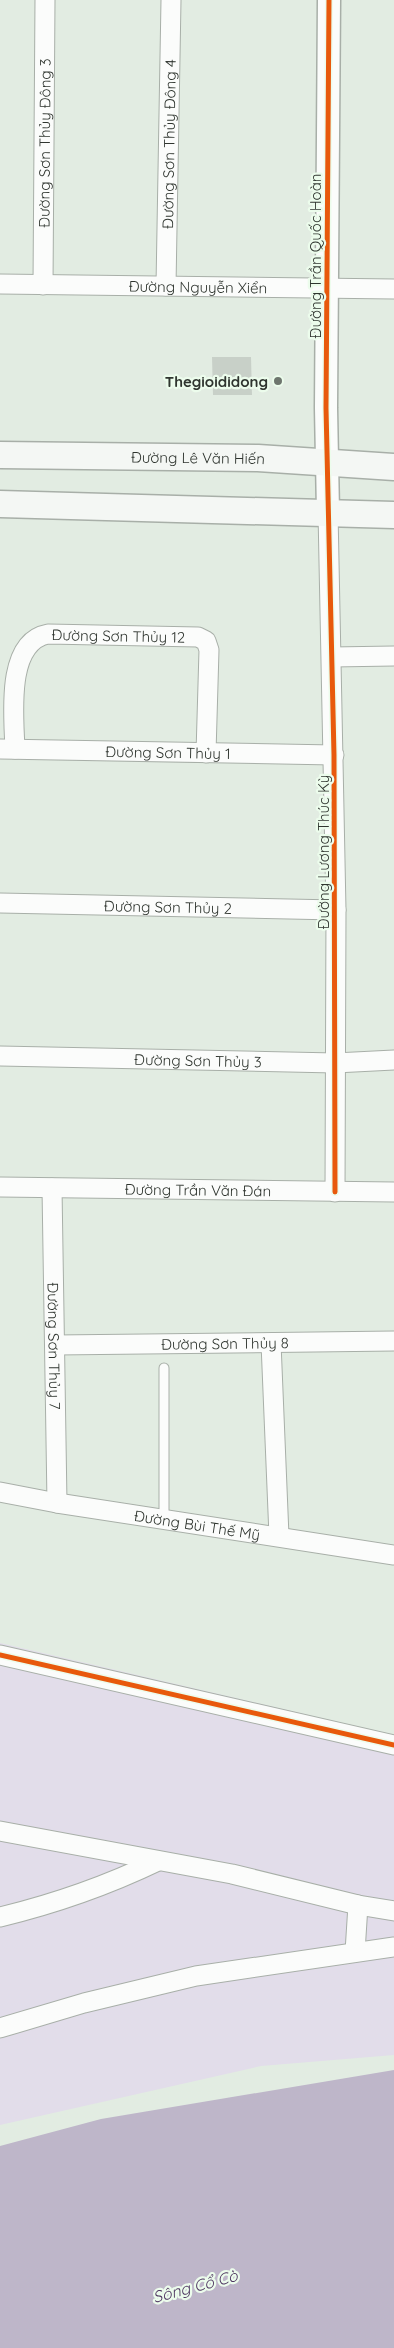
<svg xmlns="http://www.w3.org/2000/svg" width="394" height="2348" viewBox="0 0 394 2348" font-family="Quicksand,sans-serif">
  <rect width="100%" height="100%" fill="#e2ece2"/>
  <!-- green -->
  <path fill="#e2ddea" d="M 0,1643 L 394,1735 L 394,2055 L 261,2066 L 0,2125 Z"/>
  <!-- water -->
  <path fill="#beb6c9" d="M 394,2070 L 394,2348 L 0,2348 L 0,2146 L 101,2119 Z"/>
  <!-- building -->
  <path fill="#c8d0c8" d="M 212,357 L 251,357 L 252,395 L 213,395 Z"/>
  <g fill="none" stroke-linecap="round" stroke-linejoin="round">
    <!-- service casing -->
    <g stroke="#a8afa8" stroke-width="11">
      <path id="service" d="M 164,1368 L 164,1519"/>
    </g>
    <!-- minor casing -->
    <g stroke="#a8afa8" stroke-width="21">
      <g id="minor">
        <path id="s1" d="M 0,284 L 394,289"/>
        <path id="s2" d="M 43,285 L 45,0"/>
        <path id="s3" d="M 166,286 L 171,0"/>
        <path d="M 328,512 L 336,910 L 335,1192"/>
        <path d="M 332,657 L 394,656"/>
        <path id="s4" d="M 0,749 L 334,755"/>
        <path id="s5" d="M 15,749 C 14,718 5,642 48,634 L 198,637 L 206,641 L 209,650 L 206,753"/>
        <path id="s6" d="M 0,903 L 336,910"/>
        <path id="s7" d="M 0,1056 L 335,1063 L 394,1060"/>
        <path id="s8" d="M 0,1187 L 394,1192"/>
        <path id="s9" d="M 52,1188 L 57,1503"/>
        <path d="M 271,1343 L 279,1536"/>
        <path id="s10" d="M 56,1345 L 394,1341"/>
        <path id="s11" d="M 0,1492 L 57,1503 L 394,1555"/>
        <path d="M 0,1655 L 394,1745"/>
        <path d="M 0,1831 L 232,1874 L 358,1905"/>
        <path d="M 0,1917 C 54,1904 108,1885 158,1861"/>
        <path d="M 355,1952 L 358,1905 L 394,1911"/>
        <path d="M 0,2028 L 84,2003 L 196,1976 L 394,1947"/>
      </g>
    </g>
    <!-- tertiary casing -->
    <g stroke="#a8afa8" stroke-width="25">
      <path id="tertiary" d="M 328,512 L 326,408 L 329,0"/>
    </g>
    <!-- secondary casing -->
    <g stroke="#a8afa8" stroke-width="29">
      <g id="secondary">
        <path id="s12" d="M 0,455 L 258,458 L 394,467"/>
        <path d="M 0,504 L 394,515"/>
      </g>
    </g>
    <!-- service -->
    <use href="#service" stroke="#fbfcfb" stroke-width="9"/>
    <!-- minor -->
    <use href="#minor" stroke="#fbfcfb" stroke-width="19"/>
    <!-- tertiary -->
    <use href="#tertiary" stroke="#fbfcfb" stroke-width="22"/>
    <!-- secondary -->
    <use href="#secondary" stroke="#f4f7f4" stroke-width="26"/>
    <!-- cycleway casing -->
    <g stroke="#ecfcec" stroke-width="8">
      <g id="cycleway">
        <path d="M 329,0 L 326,408 L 334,755 L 335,1192"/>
        <path d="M 0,1655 L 394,1745"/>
      </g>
    </g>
    <!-- cycleway -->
    <use href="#cycleway" stroke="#e8590c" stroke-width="5"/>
  </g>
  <!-- markers -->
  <circle fill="#6e756e" stroke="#ecfcec" stroke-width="2" cx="278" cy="381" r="5"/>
  <g text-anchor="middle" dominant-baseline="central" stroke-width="4.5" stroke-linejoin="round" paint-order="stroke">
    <!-- street labels -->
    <g font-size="15" fill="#2f352f" stroke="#ecfcec">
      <text stroke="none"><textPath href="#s2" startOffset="142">Đường Sơn Thủy Đông 3</textPath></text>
      <text stroke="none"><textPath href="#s3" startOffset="142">Đường Sơn Thủy Đông 4</textPath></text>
      <text transform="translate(315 256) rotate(-90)">Đường Trần Quốc Hoàn</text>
      <text stroke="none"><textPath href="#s1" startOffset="198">Đường Nguyễn Xiển</textPath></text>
      <text stroke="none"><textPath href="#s12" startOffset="198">Đường Lê Văn Hiến</textPath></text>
      <text stroke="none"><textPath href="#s5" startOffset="200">Đường Sơn Thủy 12</textPath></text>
      <text stroke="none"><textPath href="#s4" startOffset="168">Đường Sơn Thủy 1</textPath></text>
      <text transform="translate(323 852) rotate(-90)">Đường Lương Thúc Kỳ</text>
      <text stroke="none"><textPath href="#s6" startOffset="168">Đường Sơn Thủy 2</textPath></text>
      <text stroke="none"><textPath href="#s7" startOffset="198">Đường Sơn Thủy 3</textPath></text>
      <text stroke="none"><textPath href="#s8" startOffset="198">Đường Trần Văn Đán</textPath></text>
      <text stroke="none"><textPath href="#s10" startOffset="169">Đường Sơn Thủy 8</textPath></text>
      <text stroke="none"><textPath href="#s9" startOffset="158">Đường Sơn Thủy 7</textPath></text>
      <text stroke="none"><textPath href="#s11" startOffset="200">Đường Bùi Thế Mỹ</textPath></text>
    </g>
    <!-- poi labels -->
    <g font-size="15" font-weight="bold" fill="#2f352f" stroke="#ecfcec" text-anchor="end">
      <text x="268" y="381">Thegioididong</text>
    </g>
    <!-- water labels -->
    <g font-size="16" font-style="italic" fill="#4f3762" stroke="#ecfcec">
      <text transform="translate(195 2286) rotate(-15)">Sông Cổ Cò</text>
    </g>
  </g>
</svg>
